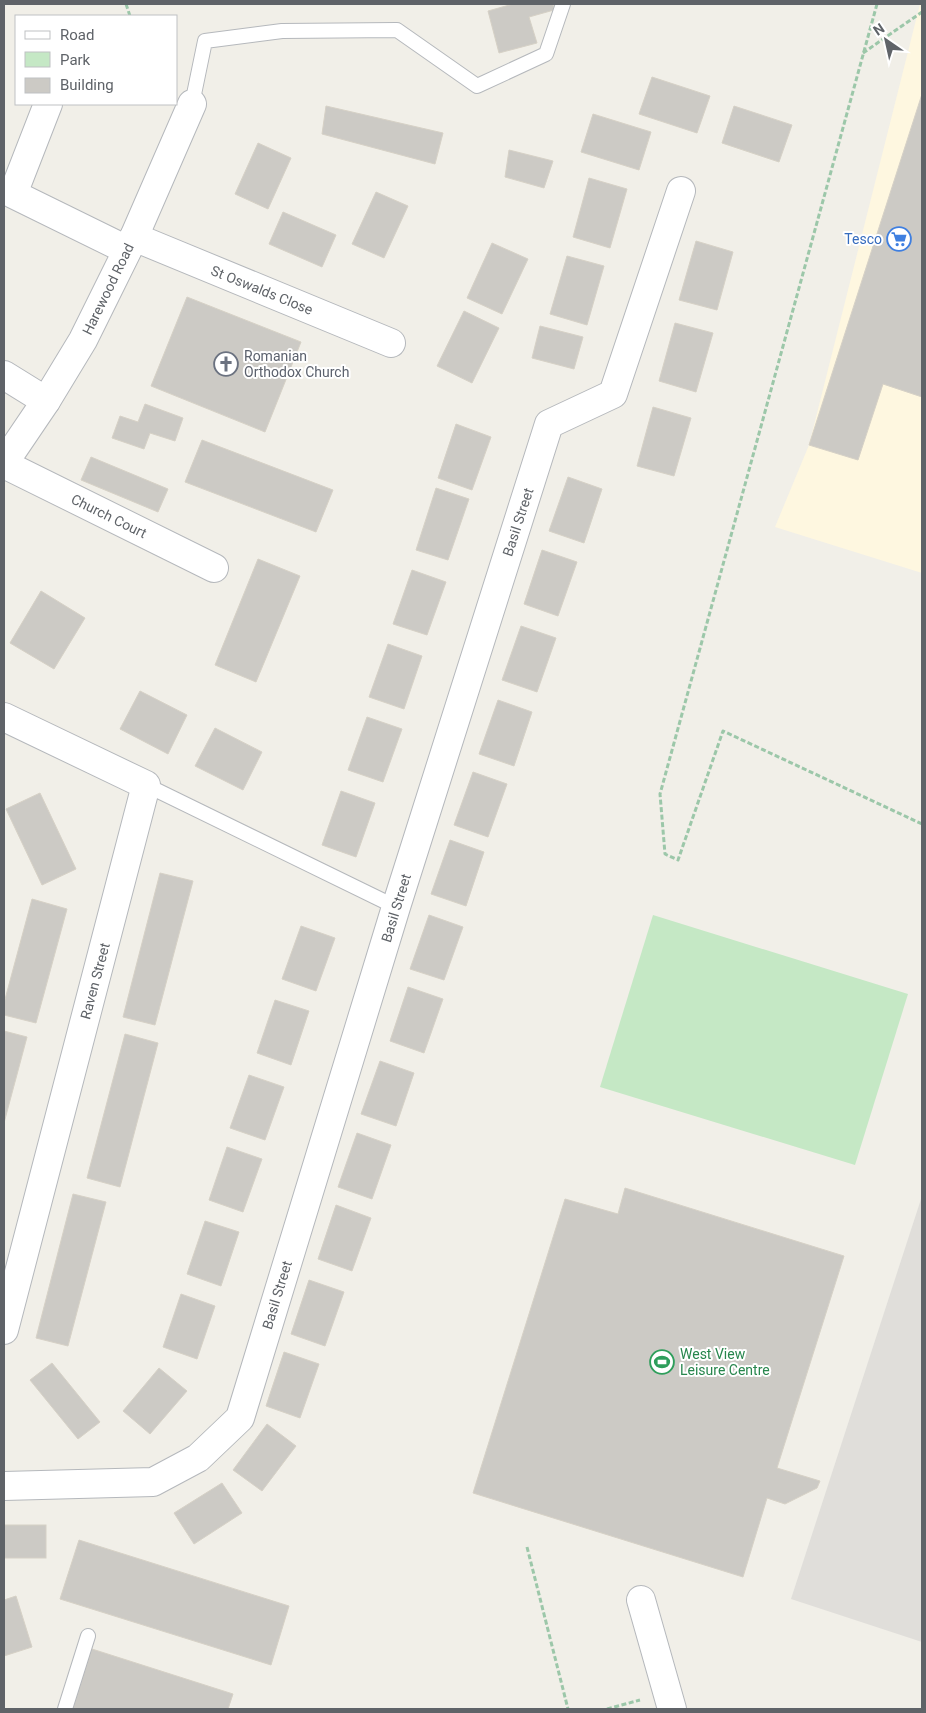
<svg xmlns="http://www.w3.org/2000/svg" width="926" height="1713" viewBox="0 0 926 1713" font-family="Roboto,sans-serif">
  <rect width="100%" height="100%" fill="#f1efe8"/>
  <!-- commercial -->
  <path fill="#fef7e0" d="M 920,4 L 922,4 L 922,573 L 775,527 L 809,445 Z"/>
  <!-- industrial -->
  <path fill="#e0deda" d="M 922,1196 L 922,1642 L 791,1599 Z"/>
  <!-- green -->
  <path fill="#c5e8c5" d="M 653,915 L 908,994 L 855,1165 L 600,1087 Z"/>
  <!-- building -->
  <g fill="#cccac5" stroke="#d6d1c6">
    <path d="M 513,4 L 553,4 L 554,10 L 529,17 L 537,43 L 499,53 L 488,11 Z"/>
    <path d="M 652,77 L 710,96 L 697,133 L 639,114 Z"/>
    <path d="M 922,94 L 922,397 L 883,384 L 858,460 L 809,445 Z"/>
    <path d="M 326,106 L 443,133 L 435,164 L 322,134 Z"/>
    <path d="M 734,106 L 792,125 L 779,162 L 722,143 Z"/>
    <path d="M 593,114 L 651,132 L 639,170 L 581,152 Z"/>
    <path d="M 258,143 L 291,158 L 268,209 L 235,194 Z"/>
    <path d="M 509,150 L 553,161 L 544,188 L 505,177 Z"/>
    <path d="M 589,178 L 627,189 L 610,248 L 573,237 Z"/>
    <path d="M 376,192 L 408,206 L 384,258 L 352,244 Z"/>
    <path d="M 283,212 L 336,235 L 322,267 L 269,244 Z"/>
    <path d="M 696,241 L 733,252 L 717,310 L 679,300 Z"/>
    <path d="M 492,243 L 528,259 L 502,314 L 467,298 Z"/>
    <path d="M 567,256 L 604,266 L 587,325 L 550,314 Z"/>
    <path d="M 187,297 L 301,342 L 265,432 L 151,386 Z"/>
    <path d="M 464,311 L 499,328 L 472,383 L 437,366 Z"/>
    <path d="M 675,323 L 713,333 L 696,392 L 659,381 Z"/>
    <path d="M 540,326 L 583,337 L 574,369 L 532,358 Z"/>
    <path d="M 145,404 L 183,418 L 175,441 L 150,433 L 144,449 L 112,438 L 120,416 L 138,422 Z"/>
    <path d="M 653,407 L 691,418 L 674,476 L 637,466 Z"/>
    <path d="M 456,424 L 491,437 L 472,490 L 438,478 Z"/>
    <path d="M 202,440 L 333,490 L 316,532 L 185,482 Z"/>
    <path d="M 91,457 L 168,489 L 158,512 L 81,480 Z"/>
    <path d="M 568,477 L 602,489 L 584,543 L 549,531 Z"/>
    <path d="M 436,488 L 469,499 L 448,560 L 416,550 Z"/>
    <path d="M 542,550 L 577,562 L 558,616 L 524,604 Z"/>
    <path d="M 258,559 L 300,576 L 256,682 L 215,665 Z"/>
    <path d="M 412,570 L 446,582 L 427,635 L 393,624 Z"/>
    <path d="M 41,591 L 85,618 L 54,669 L 10,643 Z"/>
    <path d="M 521,626 L 556,638 L 537,692 L 502,680 Z"/>
    <path d="M 388,644 L 422,656 L 404,709 L 369,697 Z"/>
    <path d="M 140,691 L 187,715 L 168,754 L 120,729 Z"/>
    <path d="M 498,700 L 532,712 L 514,766 L 479,754 Z"/>
    <path d="M 367,717 L 402,729 L 383,782 L 348,770 Z"/>
    <path d="M 215,728 L 262,752 L 243,790 L 195,766 Z"/>
    <path d="M 473,772 L 507,784 L 488,837 L 454,825 Z"/>
    <path d="M 341,791 L 375,803 L 356,857 L 322,845 Z"/>
    <path d="M 40,793 L 76,869 L 42,885 L 6,809 Z"/>
    <path d="M 450,840 L 484,852 L 466,906 L 431,894 Z"/>
    <path d="M 160,873 L 193,881 L 155,1025 L 123,1017 Z"/>
    <path d="M 32,899 L 67,909 L 36,1023 L 4,1015 L 4,1003 Z"/>
    <path d="M 429,915 L 463,927 L 444,980 L 410,969 Z"/>
    <path d="M 301,926 L 335,938 L 316,991 L 282,979 Z"/>
    <path d="M 408,987 L 443,999 L 424,1053 L 390,1041 Z"/>
    <path d="M 275,1000 L 309,1011 L 291,1065 L 257,1053 Z"/>
    <path d="M 4,1031 L 27,1037 L 4,1123 Z"/>
    <path d="M 125,1034 L 158,1043 L 120,1187 L 87,1178 Z"/>
    <path d="M 380,1061 L 414,1073 L 396,1126 L 361,1114 Z"/>
    <path d="M 249,1075 L 284,1087 L 265,1140 L 230,1128 Z"/>
    <path d="M 357,1133 L 391,1145 L 372,1199 L 338,1187 Z"/>
    <path d="M 227,1147 L 262,1159 L 243,1212 L 209,1200 Z"/>
    <path d="M 625,1188 L 844,1256 L 777,1468 L 820,1481 L 817,1488 L 785,1504 L 767,1498 L 743,1577 L 473,1493 L 565,1199 L 618,1214 Z"/>
    <path d="M 73,1194 L 106,1202 L 68,1346 L 36,1338 Z"/>
    <path d="M 336,1205 L 371,1218 L 352,1271 L 318,1259 Z"/>
    <path d="M 205,1221 L 239,1232 L 221,1286 L 187,1274 Z"/>
    <path d="M 309,1280 L 344,1292 L 325,1346 L 291,1334 Z"/>
    <path d="M 181,1294 L 215,1306 L 197,1359 L 163,1347 Z"/>
    <path d="M 284,1352 L 319,1364 L 300,1418 L 266,1406 Z"/>
    <path d="M 52,1363 L 100,1422 L 78,1439 L 30,1380 Z"/>
    <path d="M 159,1368 L 187,1391 L 150,1434 L 123,1411 Z"/>
    <path d="M 267,1424 L 296,1446 L 262,1491 L 233,1470 Z"/>
    <path d="M 222,1483 L 242,1513 L 194,1544 L 174,1513 Z"/>
    <rect x="4" y="1525" width="42" height="33"/>
    <path d="M 79,1540 L 289,1606 L 271,1665 L 60,1599 Z"/>
    <path d="M 16,1596 L 32,1647 L 4,1656 L 4,1600 Z"/>
    <path d="M 92,1649 L 233,1694 L 228,1709 L 73,1709 Z"/>
  </g>
  <g fill="none" stroke-linecap="round" stroke-linejoin="round">
    <!-- lane casing -->
    <g stroke="#b5b8bc" stroke-width="16">
      <g id="lane">
        <path d="M 192,104 L 205,41 L 282,31 L 397,30 L 477,86 L 546,54 L 563,4"/>
        <path d="M 146,785 L 396,907"/>
        <path d="M 65,1709 L 88,1636"/>
      </g>
    </g>
    <!-- street casing -->
    <g stroke="#b5b8bc" stroke-width="30">
      <g id="street">
        <path d="M 48,104 L 13,194 L 127,250"/>
        <path d="M 134,237 L 391,343"/>
        <path d="M 4,375 L 46,401"/>
        <path d="M 4,463 L 46,401 L 83,340 L 134,237 L 192,104"/>
        <path d="M 4,464 L 214,568"/>
        <path d="M 4,717 L 146,785 L 4,1330"/>
        <path d="M 4,1486 L 153,1482 L 198,1458 L 240,1418 L 396,907 L 549,424 L 613,394 L 681,191"/>
        <path d="M 641,1600 L 672,1709"/>
      </g>
    </g>
    <!-- path -->
    <g stroke="#9cc7a9" stroke-width="3" stroke-dasharray="5 2.5" stroke-linecap="butt">
      <path d="M 126,4 L 130,16"/>
      <path d="M 877,4 L 660,794 L 665,854 L 678,860 L 723,731 L 922,824"/>
      <path d="M 863,53 L 922,12"/>
      <path d="M 527,1547 L 568,1709"/>
      <path d="M 607,1709 L 640,1700"/>
    </g>
    <!-- lane -->
    <use href="#lane" stroke="#fff" stroke-width="14"/>
    <!-- street -->
    <use href="#street" stroke="#fff" stroke-width="28"/>
  </g>
  <!-- icons -->
  <defs>
    <g id="supermarket-ring" transform="scale(1.25)"><circle r="9.5" fill="#fff" stroke="#3f7fe0" stroke-width="1.5"/><path d="M-6-5.5h2.5l.6 2H6L4.5 2H-2.5L-4.4-4H-6ZM-1.5 3.2a1.3 1.3 0 1 0 .1 0ZM3 3.2a1.3 1.3 0 1 0 .1 0Z" fill="#3f7fe0"/></g>
    <g id="church-ring" transform="scale(1.25)"><circle r="9.5" fill="#fff" stroke="#6b7280" stroke-width="1.5"/><path d="M-1.2-6h2.4v3.5h3.3v2.4h-3.3V6h-2.4V-.1h-3.3v-2.4h3.3Z" fill="#6b7280"/></g>
    <g id="stadium-ring" transform="scale(1.25)"><circle r="9.5" fill="#fff" stroke="#2e9e5b" stroke-width="1.5"/><path d="M0-5a6.5 5 0 1 0 0 10a6.5 5 0 1 0 0-10ZM-3.5-1.8h7v3.6h-7Z" fill="#2e9e5b"/></g>
  </defs>
  <g fill-rule="evenodd">
    <use href="#supermarket-ring" x="899" y="239"/>
    <use href="#church-ring" x="226" y="364"/>
    <use href="#stadium-ring" x="662" y="1362"/>
  </g>
  <g text-anchor="middle" dominant-baseline="central" stroke-width="4" stroke-linejoin="round" paint-order="stroke">
    <!-- shop labels -->
    <g font-size="14" fill="#366cbe" stroke="#fff" text-anchor="end">
      <text x="882" y="239">Tesco</text>
    </g>
    <!-- street labels -->
    <g font-size="14" fill="#5f6368" stroke="#fff">
      <text transform="translate(108 289) rotate(-64)">Harewood Road</text>
      <text transform="translate(262 290) rotate(22)">St Oswalds Close</text>
      <text transform="translate(109 516) rotate(26)">Church Court</text>
      <text transform="translate(518 522) rotate(-72)">Basil Street</text>
      <text transform="translate(396 908) rotate(-73)">Basil Street</text>
      <text transform="translate(95 981) rotate(-75)">Raven Street</text>
      <text transform="translate(277 1295) rotate(-73)">Basil Street</text>
    </g>
    <!-- worship labels -->
    <g font-size="14" fill="#5b616d" stroke="#fff" text-anchor="start">
      <text x="244" y="356">Romanian<tspan x="244" dy="16">Orthodox Church</tspan></text>
    </g>
    <!-- leisure labels -->
    <g font-size="14" fill="#27864d" stroke="#fff" text-anchor="start">
      <text x="680" y="1354">West View<tspan x="680" dy="16">Leisure Centre</tspan></text>
    </g>
  </g>
  <!-- border -->
  <rect width="926" height="1713" fill="none" stroke="#5f6368" stroke-width="10"/>
  <!-- legend -->
  <rect x="15" y="15" width="162" height="90" fill="#ffffff" stroke="#bfc1c3"/>
  <rect x="25" y="31" width="25" height="8" fill="#ffffff" stroke="#bfc1c3"/>
  <text x="60" y="40" font-size="15" fill="#5f6368">Road</text>
  <rect x="25" y="52" width="25" height="15" fill="#c5e8c5" stroke="#bfc1c3"/>
  <text x="60" y="65" font-size="15" fill="#5f6368">Park</text>
  <rect x="25" y="78" width="25" height="15" fill="#cccac5" stroke="#bfc1c3"/>
  <text x="60" y="90" font-size="15" fill="#5f6368">Building</text>
  <!-- north arrow -->
  <g transform="translate(886 40) rotate(326)" stroke="#ffffff" stroke-width="4" paint-order="stroke">
  <path d="M0-4L9 19L0 12L-9 19Z" fill="#5f6368"/>
  <text y="-8" font-size="14" font-weight="bold" text-anchor="middle" fill="#5f6368">N</text>
  </g>
</svg>
